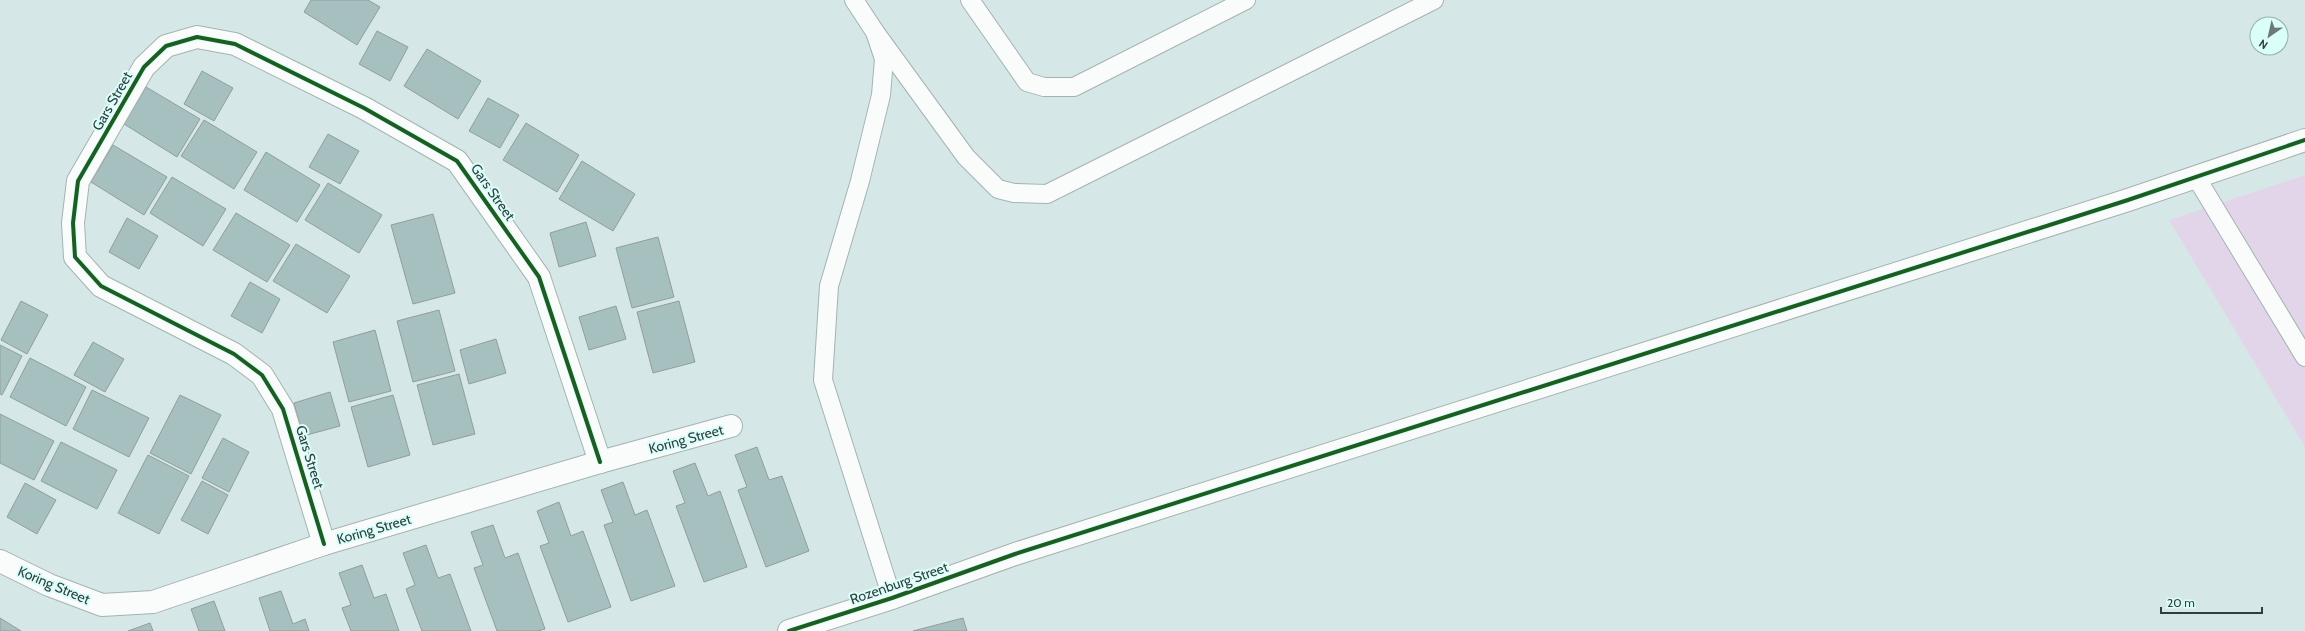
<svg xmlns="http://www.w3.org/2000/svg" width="2305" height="631" viewBox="0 0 2305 631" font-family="Cabin,sans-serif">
  <rect width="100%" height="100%" fill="#d5e8e7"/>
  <!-- green -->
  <path fill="#e3d5e9" d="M 2305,175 L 2305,447 L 2169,220 Z"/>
  <!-- building -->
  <g fill="#a6c0bf" stroke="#909e9d">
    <path d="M 311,0 L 368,0 L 380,7 L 357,45 L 304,12 Z"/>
    <path d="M 377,31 L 408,47 L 390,81 L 359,64 Z"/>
    <path d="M 427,49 L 481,81 L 458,119 L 404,86 Z"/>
    <path d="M 202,71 L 233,88 L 214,121 L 184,104 Z"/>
    <path d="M 146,87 L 200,119 L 177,157 L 124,124 Z"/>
    <path d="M 488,98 L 519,115 L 500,148 L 469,131 Z"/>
    <path d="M 204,120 L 257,152 L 234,189 L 181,156 Z"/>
    <path d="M 526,123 L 579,155 L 557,192 L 503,160 Z"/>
    <path d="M 328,134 L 359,151 L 340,184 L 309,167 Z"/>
    <path d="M 113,145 L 167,177 L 144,215 L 91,182 Z"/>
    <path d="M 266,152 L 320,185 L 297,222 L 244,190 Z"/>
    <path d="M 582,161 L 635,194 L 613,231 L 559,199 Z"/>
    <path d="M 172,177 L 226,209 L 203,246 L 150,213 Z"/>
    <path d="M 328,183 L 382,215 L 359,253 L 305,220 Z"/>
    <path d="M 236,213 L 290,245 L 267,282 L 213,250 Z"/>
    <path d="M 433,214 L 455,293 L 413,304 L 391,225 Z"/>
    <path d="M 127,218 L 158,236 L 139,269 L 109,252 Z"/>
    <path d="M 586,222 L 596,256 L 559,267 L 550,233 Z"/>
    <path d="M 658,237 L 674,297 L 632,308 L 616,248 Z"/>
    <path d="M 296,244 L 350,276 L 327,313 L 273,281 Z"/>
    <path d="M 250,282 L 280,299 L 262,333 L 231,316 Z"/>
    <path d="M 21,301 L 48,315 L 27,354 L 1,340 Z"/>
    <path d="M 679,301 L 695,362 L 653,373 L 637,312 Z"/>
    <path d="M 616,306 L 626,339 L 589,350 L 579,317 Z"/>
    <path d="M 439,310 L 455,371 L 413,382 L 397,321 Z"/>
    <path d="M 375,330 L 391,391 L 349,402 L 333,342 Z"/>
    <path d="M 496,339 L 506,373 L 469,384 L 460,350 Z"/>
    <path d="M 93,342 L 124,359 L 105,392 L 74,375 Z"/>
    <path d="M 0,345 L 22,356 L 2,395 L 0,394 Z"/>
    <path d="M 30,358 L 86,387 L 66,426 L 10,397 Z"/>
    <path d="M 459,374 L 475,434 L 433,445 L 417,385 Z"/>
    <path d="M 92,390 L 149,418 L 129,457 L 73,429 Z"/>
    <path d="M 330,392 L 340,426 L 303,436 L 294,403 Z"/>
    <path d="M 180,395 L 221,415 L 191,474 L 150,453 Z"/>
    <path d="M 393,395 L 410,455 L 368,467 L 351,407 Z"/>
    <path d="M 0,414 L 54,441 L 34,480 L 0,463 Z"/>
    <path d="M 223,438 L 249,452 L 229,492 L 202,478 Z"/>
    <path d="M 61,442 L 117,470 L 97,509 L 41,481 Z"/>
    <path d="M 757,447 L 769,480 L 782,476 L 809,551 L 766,567 L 738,490 L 747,487 L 735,455 Z"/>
    <path d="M 148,455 L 189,476 L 159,534 L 118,513 Z"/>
    <path d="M 695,463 L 708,496 L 720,491 L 747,567 L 704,582 L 676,506 L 685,503 L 673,471 Z"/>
    <path d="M 202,481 L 228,495 L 208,534 L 181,520 Z"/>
    <path d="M 623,482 L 635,515 L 647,510 L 675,586 L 631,601 L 604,525 L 613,522 L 601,490 Z"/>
    <path d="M 25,483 L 56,500 L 37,534 L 7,517 Z"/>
    <path d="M 559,502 L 571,536 L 583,531 L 611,607 L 568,622 L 540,546 L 549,543 L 537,511 Z"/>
    <path d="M 493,525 L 505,558 L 518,553 L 545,629 L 538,631 L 497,631 L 474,568 L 483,565 L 471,532 Z"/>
    <path d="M 426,545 L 438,578 L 450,574 L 471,631 L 422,631 L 406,589 L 415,585 L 403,553 Z"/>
    <path d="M 362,565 L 374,598 L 386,594 L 399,631 L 351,631 L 342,608 L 351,605 L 339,573 Z"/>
    <path d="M 281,591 L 293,624 L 305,619 L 309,631 L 270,631 L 259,598 Z"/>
    <path d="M 214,601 L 225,631 L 199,631 L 191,609 Z"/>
    <path d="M 0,618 L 21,631 L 0,631 Z"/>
    <path d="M 963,618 L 967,631 L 913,631 Z"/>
    <path d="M 150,623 L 153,631 L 128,631 Z"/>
  </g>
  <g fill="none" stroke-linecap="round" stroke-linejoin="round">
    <!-- service casing -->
    <g stroke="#a4b3b2" stroke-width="20">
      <g id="service">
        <path d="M 854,0 L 875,32 L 884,59 L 881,95 L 860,181 L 829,286 L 823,380 L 892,598"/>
        <path d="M 970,0 L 1027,82 L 1044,87 L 1074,87 L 1246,0"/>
        <path d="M 875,32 L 966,157 L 998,189 L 1014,193 L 1047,194 L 1434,0"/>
        <path d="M 2196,177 L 2305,357"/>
      </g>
    </g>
    <!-- minor casing -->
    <g stroke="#a4b3b2" stroke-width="24">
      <g id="minor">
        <path d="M 324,544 L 283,409 L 262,375 L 234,354 L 101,286 L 75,257 L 73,223 L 78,181 L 144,67 L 166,46 L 197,37 L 235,44 L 364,108 L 457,161 L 539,277 L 600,462"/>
        <path d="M 0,561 L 49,585 L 102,605 L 153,602 L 324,544 L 600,462 L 731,426"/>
        <path d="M 789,631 L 892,598 L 1015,554 L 2128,200 L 2305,140"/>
      </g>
    </g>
    <!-- service -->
    <use href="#service" stroke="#f9fcfb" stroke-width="18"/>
    <!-- minor -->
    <use href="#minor" stroke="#f9fcfb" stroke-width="22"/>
    <!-- cycleway casing -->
    <g stroke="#dafefa" stroke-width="6">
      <g id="cycleway">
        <path d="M 324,544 L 283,409 L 262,375 L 234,354 L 101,286 L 75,257 L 73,223 L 78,181 L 144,67 L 166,46 L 197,37 L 235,44 L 364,108 L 457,161 L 539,277 L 600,462"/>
        <path d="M 789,631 L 892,598 L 1015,554 L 2128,200 L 2305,140"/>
      </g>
    </g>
    <!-- cycleway -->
    <use href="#cycleway" stroke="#1b5e20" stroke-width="4"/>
  </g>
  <g text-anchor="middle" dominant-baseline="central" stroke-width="4" stroke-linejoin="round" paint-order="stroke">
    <!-- street labels -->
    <g font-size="14" fill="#303e3d" stroke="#dafefa">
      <text transform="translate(112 101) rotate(-60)">Gars Street</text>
      <text transform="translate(493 192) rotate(55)">Gars Street</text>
      <text transform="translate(686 439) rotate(-15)">Koring Street</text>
      <text transform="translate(310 457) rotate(73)">Gars Street</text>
      <text transform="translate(374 529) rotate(-16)">Koring Street</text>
      <text transform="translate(899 583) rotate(-19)">Rozenburg Street</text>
      <text transform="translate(54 585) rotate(23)">Koring Street</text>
    </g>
  </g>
  <!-- north arrow -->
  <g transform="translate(2269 36) rotate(214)"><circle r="19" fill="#dafefa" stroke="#96b1ae"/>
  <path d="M0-3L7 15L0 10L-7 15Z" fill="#6a7a78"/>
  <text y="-6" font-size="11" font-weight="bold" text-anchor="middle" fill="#303e3d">N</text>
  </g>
  <!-- scale -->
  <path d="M2161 607v6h101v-6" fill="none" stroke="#303e3d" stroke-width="2"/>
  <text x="2167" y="607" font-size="12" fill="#303e3d" stroke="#dafefa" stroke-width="3" paint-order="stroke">20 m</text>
</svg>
